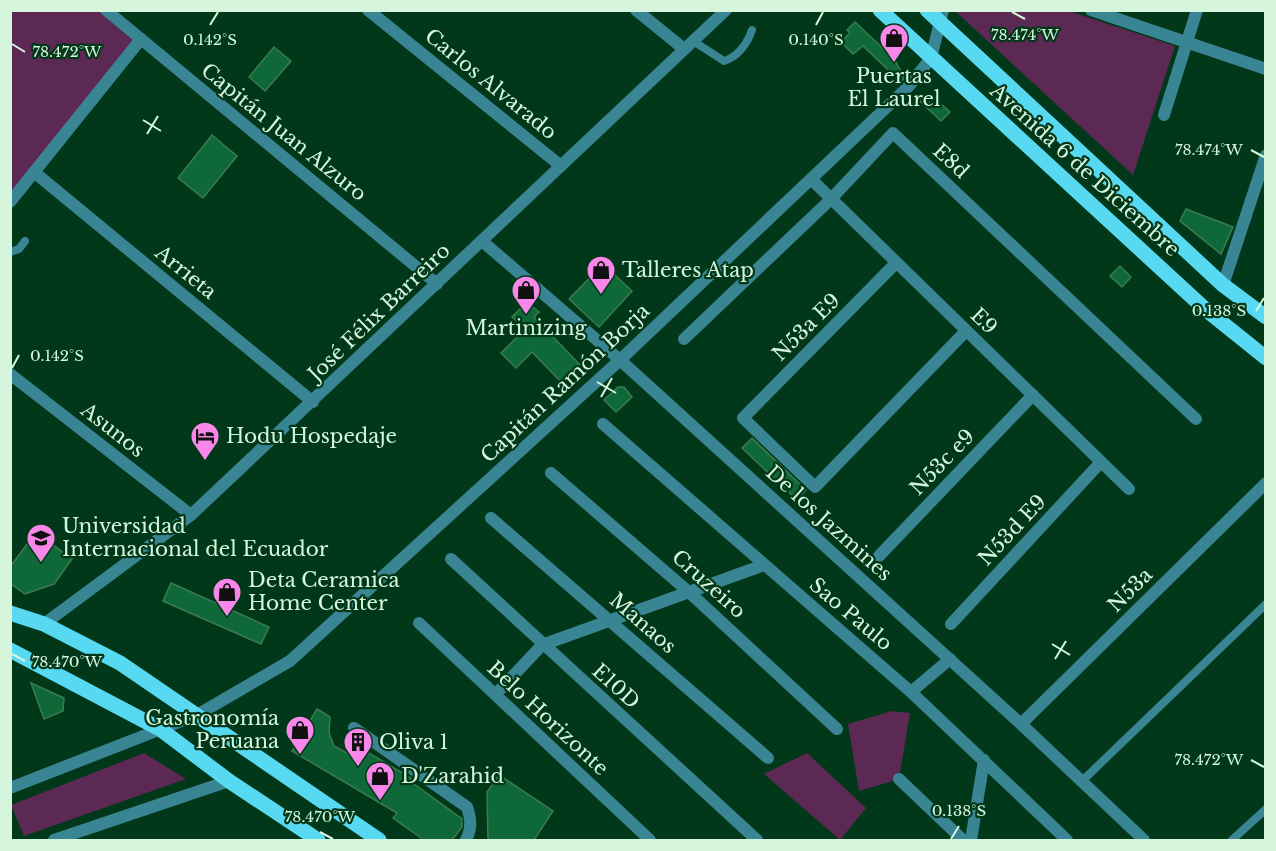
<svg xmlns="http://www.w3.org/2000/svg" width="1276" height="851" viewBox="0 0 1276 851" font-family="'Libre Baskerville',serif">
  <rect width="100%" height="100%" fill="#003819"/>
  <!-- green -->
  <g fill="#5b2954">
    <path d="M 10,11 L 101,11 L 139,41 L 10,198 Z"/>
    <path d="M 955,11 L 1069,11 L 1175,46 L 1133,175 Z"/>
    <path d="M 892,711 L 910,713 L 899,779 L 859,791 L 848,724 Z"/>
    <path d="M 144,753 L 186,779 L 24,836 L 11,805 Z"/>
    <path d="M 807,753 L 866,808 L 840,840 L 764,774 Z"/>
  </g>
  <!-- building -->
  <g fill="#0f6837" stroke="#3a7c50" stroke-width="1.5">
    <path d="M 855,22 L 894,59 L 905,78 L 901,82 L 863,46 L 853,54 L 841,42 L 850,33 L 847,30 Z"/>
    <path d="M 274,47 L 291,61 L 265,91 L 249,77 Z"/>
    <path d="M 932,96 L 950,112 L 941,121 L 915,97 Z"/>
    <path d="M 212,135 L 237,156 L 203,198 L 178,178 Z"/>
    <path d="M 1186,209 L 1233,227 L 1221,254 L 1180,221 Z"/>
    <path d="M 603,264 L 632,291 L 599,327 L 569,299 Z"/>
    <path d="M 1120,266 L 1131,277 L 1122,287 L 1110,276 Z"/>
    <path d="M 527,302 L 539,312 L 534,317 L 580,365 L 562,383 L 532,352 L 516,368 L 501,353 L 525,329 L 512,317 Z"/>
    <path d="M 618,387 L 624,387 L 632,397 L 616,412 L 604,400 Z"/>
    <path d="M 752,438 L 806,490 L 797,500 L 742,448 Z"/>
    <path d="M 36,532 L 72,559 L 54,584 L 25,594 L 10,583 L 10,567 Z"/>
    <path d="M 171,583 L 269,627 L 261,644 L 163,601 Z"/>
    <path d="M 31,683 L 64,698 L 63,711 L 44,719 Z"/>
    <path d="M 317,709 L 330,717 L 329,733 L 334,746 L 356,758 L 362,749 L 411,778 L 410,781 L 462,819 L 462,827 L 452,840 L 424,840 L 393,818 L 397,813 L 292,751 Z"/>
    <path d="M 499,775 L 553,811 L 534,840 L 488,840 L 487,792 Z"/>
  </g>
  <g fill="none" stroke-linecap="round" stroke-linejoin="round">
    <!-- service -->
    <g stroke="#3a8594" stroke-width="8">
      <path d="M 693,41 L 724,61 C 739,56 747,44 752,30"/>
      <path d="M 10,252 L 19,249 L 25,241"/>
      <path d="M 1081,782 L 1266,604"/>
      <path d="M 1232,840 L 1266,809"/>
    </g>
    <!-- minor -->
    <g stroke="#3a8594" stroke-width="12">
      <path d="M 106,10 L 437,284"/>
      <path d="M 368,10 L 561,166"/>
      <path d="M 636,10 L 684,49"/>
      <path d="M 1091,10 L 1266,69"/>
      <path d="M 1164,115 L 1197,10"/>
      <path d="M 34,172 L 313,402"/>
      <path d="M 812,180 L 1129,489"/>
      <path d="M 10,202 L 141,39"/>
      <path d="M 482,241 L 620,360"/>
      <path d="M 896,263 L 743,418 L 815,487 L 966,331"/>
      <path d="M 1223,285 L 1266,155"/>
      <path d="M 684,339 L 831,199 L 893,133 L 1196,419"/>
      <path d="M 10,374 L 191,515"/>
      <path d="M 603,424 L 911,692 L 1067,840"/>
      <path d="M 551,473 L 690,593 L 837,729"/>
      <path d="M 491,518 L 768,758"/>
      <path d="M 879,556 L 1033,395"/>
      <path d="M 451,559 L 757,840"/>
      <path d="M 419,623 L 650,840"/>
      <path d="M 44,624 L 191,515 L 726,10"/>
      <path d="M 951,624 L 1101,462"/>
      <path d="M 911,692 L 950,659"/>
      <path d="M 496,694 L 542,645 L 764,565"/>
      <path d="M 1021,724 L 1266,483"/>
      <path d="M 354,728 L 467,807 C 471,819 472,828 466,840"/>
      <path d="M 899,779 L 963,840"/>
      <path d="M 54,840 L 229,781"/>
      <path d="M 971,840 L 984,760"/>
    </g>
    <!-- tertiary -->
    <g stroke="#3a8594" stroke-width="12">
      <path d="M 620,360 L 1021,724 L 1144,840"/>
      <path d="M 10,788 L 197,715 L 290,661 L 620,360 L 909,86 L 931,58 L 943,10"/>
    </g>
    <!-- primary -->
    <g stroke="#58d9f2" stroke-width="15">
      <path d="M 880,10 L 1205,309 L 1266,358"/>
      <path d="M 927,10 L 1223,285 L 1266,317"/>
      <path d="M 10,613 L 44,624 L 120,663 L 379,840"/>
      <path d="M 10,650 L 160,729 L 229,781 L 318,840"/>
    </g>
  </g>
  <!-- ticks -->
  <path fill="none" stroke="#d5f6dd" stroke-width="2" d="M 1012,12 L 1025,19M 210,25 L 218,12M 816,25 L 823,12M 12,44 L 25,52M 143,120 L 161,131M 147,134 L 158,116M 1251,150 L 1264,157M 1256,311 L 1264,298M 12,368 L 19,355M 597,382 L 616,393M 601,397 L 612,378M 1052,644 L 1070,655M 12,654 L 25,661M 1055,659 L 1066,641M 1251,760 L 1264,767M 320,832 L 333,839M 951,839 L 959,826"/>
  <!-- icons -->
  <defs>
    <g id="shop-pin" transform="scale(1.5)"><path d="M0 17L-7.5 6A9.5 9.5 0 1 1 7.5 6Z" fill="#f987e9" stroke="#003819"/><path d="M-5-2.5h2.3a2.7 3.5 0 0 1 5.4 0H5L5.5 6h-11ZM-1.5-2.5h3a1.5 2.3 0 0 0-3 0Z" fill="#111"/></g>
    <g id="hotel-pin" transform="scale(1.5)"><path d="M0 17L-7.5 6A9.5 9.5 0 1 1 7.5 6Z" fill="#f987e9" stroke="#003819"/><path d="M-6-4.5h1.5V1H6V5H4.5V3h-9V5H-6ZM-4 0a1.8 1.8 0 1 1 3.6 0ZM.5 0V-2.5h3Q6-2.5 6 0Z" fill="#111"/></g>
    <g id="university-pin" transform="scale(1.5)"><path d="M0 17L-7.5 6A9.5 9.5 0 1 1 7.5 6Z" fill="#f987e9" stroke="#003819"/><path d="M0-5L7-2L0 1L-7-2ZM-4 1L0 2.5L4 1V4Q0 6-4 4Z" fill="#111"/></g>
    <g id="building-pin" transform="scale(1.5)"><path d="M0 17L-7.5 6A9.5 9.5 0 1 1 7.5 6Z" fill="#f987e9" stroke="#003819"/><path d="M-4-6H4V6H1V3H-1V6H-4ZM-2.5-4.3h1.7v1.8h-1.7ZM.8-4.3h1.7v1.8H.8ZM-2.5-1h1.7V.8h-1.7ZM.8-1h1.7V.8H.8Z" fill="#111"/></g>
  </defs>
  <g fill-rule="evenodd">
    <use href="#shop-pin" x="894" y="38"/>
    <use href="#shop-pin" x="601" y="270"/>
    <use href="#shop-pin" x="526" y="290"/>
    <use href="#hotel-pin" x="205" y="436"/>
    <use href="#university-pin" x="41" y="538"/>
    <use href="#shop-pin" x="227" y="592"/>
    <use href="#shop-pin" x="300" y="730"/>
    <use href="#building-pin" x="358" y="742"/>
    <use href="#shop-pin" x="380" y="776"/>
  </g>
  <g text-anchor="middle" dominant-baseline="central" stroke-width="4.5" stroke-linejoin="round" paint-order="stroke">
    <!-- poi labels -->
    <g font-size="20" fill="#d5f6dd" stroke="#003819" text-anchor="start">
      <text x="894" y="76" text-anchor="middle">Puertas<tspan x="894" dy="23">El Laurel</tspan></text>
      <text x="622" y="270">Talleres Atap</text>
      <text x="526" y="328" text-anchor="middle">Martinizing</text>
      <text x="226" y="436">Hodu Hospedaje</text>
      <text x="62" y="526">Universidad<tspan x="62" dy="23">Internacional del Ecuador</tspan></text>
      <text x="248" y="580">Deta Ceramica<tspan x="248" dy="23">Home Center</tspan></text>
      <text x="279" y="718" text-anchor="end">Gastronomía<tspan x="279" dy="23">Peruana</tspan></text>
      <text x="379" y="742">Oliva 1</text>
      <text x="401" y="776">D'Zarahid</text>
    </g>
    <!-- street labels -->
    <g font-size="20" fill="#d5f6dd" stroke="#003819">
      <text transform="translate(491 84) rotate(39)">Carlos Alvarado</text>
      <text transform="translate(284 132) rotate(39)">Capitán Juan Alzuro</text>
      <text transform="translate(951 161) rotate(43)">E8d</text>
      <text transform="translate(1085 170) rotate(42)">Avenida 6 de Diciembre</text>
      <text transform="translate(186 272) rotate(39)">Arrieta</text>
      <text transform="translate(379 312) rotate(-44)">José Félix Barreiro</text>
      <text transform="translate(984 321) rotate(44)">E9</text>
      <text transform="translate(806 327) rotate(-45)">N53a E9</text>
      <text transform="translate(565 383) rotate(-43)">Capitán Ramón Borja</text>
      <text transform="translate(113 430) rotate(38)">Asunos</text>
      <text transform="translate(942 462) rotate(-46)">N53c e9</text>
      <text transform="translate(829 523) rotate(42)">De los Jazmines</text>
      <text transform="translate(1012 530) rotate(-47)">N53d E9</text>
      <text transform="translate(709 584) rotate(42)">Cruzeiro</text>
      <text transform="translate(1130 590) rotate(-45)">N53a</text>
      <text transform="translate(851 614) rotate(40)">Sao Paulo</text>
      <text transform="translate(643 623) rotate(41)">Manaos</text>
      <text transform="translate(616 686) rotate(42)">E10D</text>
      <text transform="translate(548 718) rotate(43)">Belo Horizonte</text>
    </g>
  </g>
  <g font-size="15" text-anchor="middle" fill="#d5f6dd" stroke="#003819" stroke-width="4.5" stroke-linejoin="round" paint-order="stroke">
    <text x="1025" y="40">78.474°W</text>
    <text x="210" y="45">0.142°S</text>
    <text x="816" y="45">0.140°S</text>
    <text x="67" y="57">78.472°W</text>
    <text x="1209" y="155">78.474°W</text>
    <text x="1219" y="316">0.138°S</text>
    <text x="57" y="361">0.142°S</text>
    <text x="67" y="667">78.470°W</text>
    <text x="1209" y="765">78.472°W</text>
    <text x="959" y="816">0.138°S</text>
    <text x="320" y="822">78.470°W</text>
  </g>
  <!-- border -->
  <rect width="1276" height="851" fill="none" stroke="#d5f6dd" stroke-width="24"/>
</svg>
